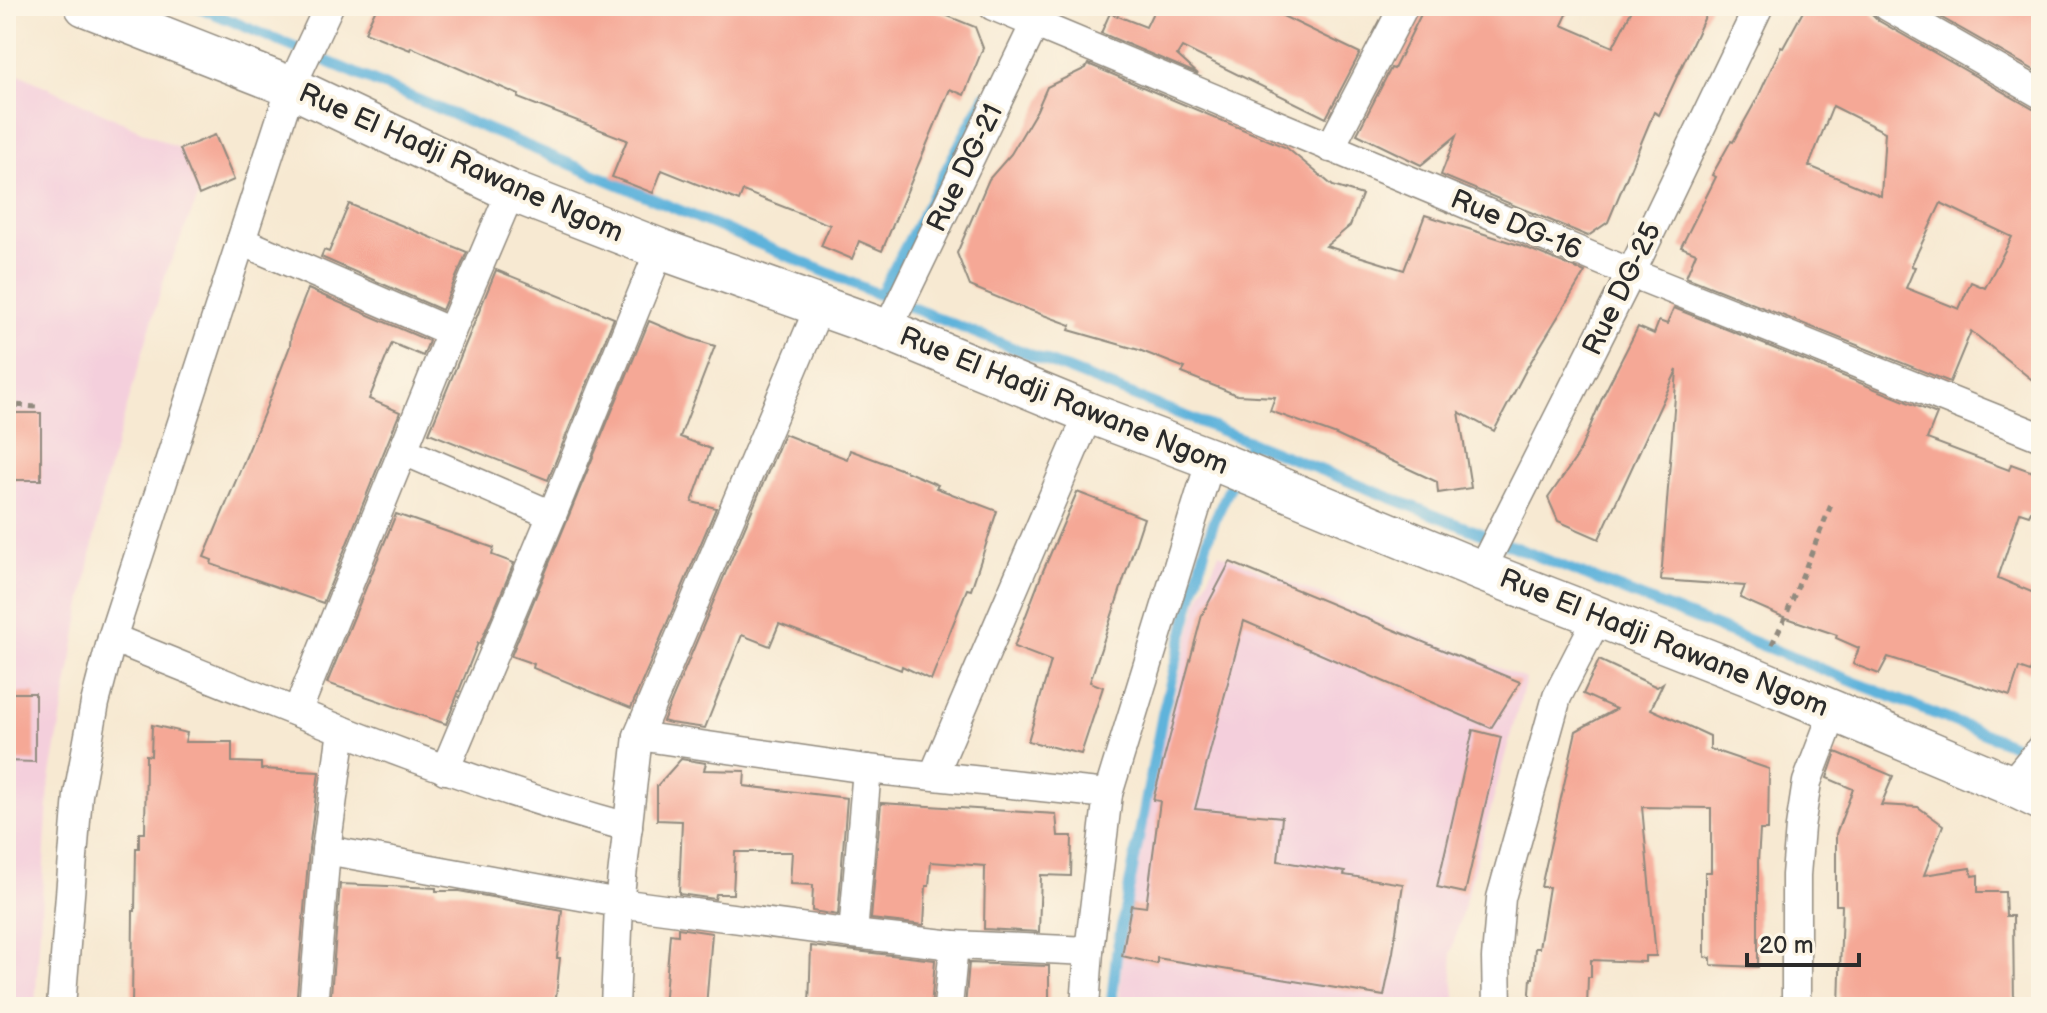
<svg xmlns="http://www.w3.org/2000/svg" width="2047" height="1013" viewBox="0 0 2047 1013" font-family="'Balsamiq Sans',sans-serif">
  <rect width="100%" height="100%" fill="#fcf5e5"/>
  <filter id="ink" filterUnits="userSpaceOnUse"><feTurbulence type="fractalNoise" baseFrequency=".0125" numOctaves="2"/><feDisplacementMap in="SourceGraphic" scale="16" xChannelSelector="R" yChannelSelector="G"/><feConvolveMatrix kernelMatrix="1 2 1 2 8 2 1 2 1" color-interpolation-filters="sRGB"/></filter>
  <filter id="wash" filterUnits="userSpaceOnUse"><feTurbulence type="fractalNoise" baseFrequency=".006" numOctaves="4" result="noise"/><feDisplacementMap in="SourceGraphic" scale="32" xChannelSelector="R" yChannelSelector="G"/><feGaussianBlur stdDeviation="1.8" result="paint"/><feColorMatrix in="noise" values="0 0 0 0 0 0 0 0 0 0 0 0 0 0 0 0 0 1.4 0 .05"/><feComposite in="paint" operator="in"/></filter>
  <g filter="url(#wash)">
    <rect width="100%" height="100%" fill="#f7e9d2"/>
    <!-- built -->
    <g fill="#f4cfdc">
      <path d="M 6,68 L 180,149 L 199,195 L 166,273 L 103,489 L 49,785 L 35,1007 L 6,1007 Z"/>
      <path d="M 1219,553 L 1526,679 L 1451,953 L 1456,1007 L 1119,1007 L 1125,893 L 1198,602 Z"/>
    </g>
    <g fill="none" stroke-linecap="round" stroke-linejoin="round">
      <!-- stream -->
      <g stroke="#5fb3db" stroke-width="11">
        <path d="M 196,6 L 880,295 L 2033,753"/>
        <path d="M 880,295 L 985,96"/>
        <path d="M 1111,1007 L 1117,950 L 1163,712 L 1206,545 L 1215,519 L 1251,442"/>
      </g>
    </g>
    <g id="blocks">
      <!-- building -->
      <g fill="#f5a896" fill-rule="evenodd">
        <path d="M 377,6 L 923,6 L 975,27 L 983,48 L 964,95 L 950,89 L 882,251 L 859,241 L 852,259 L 821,246 L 830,225 L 743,191 L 739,201 L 662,170 L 653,193 L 612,177 L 627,140 L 518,98 L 519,95 L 411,47 L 410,50 L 365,32 Z"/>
        <path d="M 1156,6 L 1262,6 L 1360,53 L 1326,118 L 1182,47 L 1177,55 L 1198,74 L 1101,33 L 1110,13 L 1146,27 Z"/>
        <path d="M 1425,6 L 1571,6 L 1562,25 L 1613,47 L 1634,6 L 1710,6 L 1659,115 L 1654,112 L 1608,222 L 1588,236 L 1441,175 L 1456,136 L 1421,165 L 1357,134 L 1391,68 L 1394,69 Z"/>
        <path d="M 1806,6 L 1870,6 L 1872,14 L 1879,21 L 2033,109 L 2041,111 L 2041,319 L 2037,331 L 2041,337 L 2041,387 L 1971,331 L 1950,382 L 1686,277 L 1696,253 L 1681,247 L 1716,177 L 1712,175 L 1731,141 L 1733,142 L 1759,95 L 1781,47 L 1783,48 ZM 1833,106 L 1885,132 L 1881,196 L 1809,166 ZM 1941,203 L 2012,237 L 1985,288 L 1971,282 L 1959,309 L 1906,288 L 1915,267 L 1911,266 Z"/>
        <path d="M 1921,6 L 2041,6 L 2041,74 Z"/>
        <path d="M 1088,64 L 1287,148 L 1333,186 L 1362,195 L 1350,226 L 1326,246 L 1404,270 L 1425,215 L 1522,246 L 1585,272 L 1527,368 L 1494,431 L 1459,412 L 1471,488 L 1438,493 L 1437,482 L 1334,434 L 1270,411 L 1275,397 L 1237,395 L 1182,373 L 1185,368 L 1139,350 L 1069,330 L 1071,325 L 1016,305 L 970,286 L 957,253 L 989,179 L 1011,154 L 1037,110 L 1047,87 L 1086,68 Z"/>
        <path d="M 215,135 L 234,180 L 199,195 L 180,149 Z"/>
        <path d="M 349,204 L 467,252 L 442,310 L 321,257 L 324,250 L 329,252 Z"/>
        <path d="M 496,270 L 614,318 L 548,480 L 429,433 Z"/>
        <path d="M 308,289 L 429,341 L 423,356 L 392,343 L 369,399 L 400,412 L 323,603 L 211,564 L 212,560 L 204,557 L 267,406 L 290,346 L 291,332 Z"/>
        <path d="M 1674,308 L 1937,414 L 1927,439 L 2009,470 L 2011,464 L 2041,475 L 2041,515 L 2031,511 L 2029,515 L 2020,512 L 1998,578 L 2041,596 L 2041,641 L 2030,672 L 2019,668 L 2010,696 L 1888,657 L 1879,674 L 1853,664 L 1859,648 L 1836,638 L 1837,635 L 1781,616 L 1740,598 L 1745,586 L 1661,580 L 1677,370 L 1599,539 L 1558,521 L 1548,498 L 1578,455 L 1603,396 L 1638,327 L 1654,334 L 1659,321 L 1667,324 Z"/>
        <path d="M 649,321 L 689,338 L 715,346 L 680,437 L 711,449 L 692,502 L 716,508 L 631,708 L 533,668 L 534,664 L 511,656 Z"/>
        <rect x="6" y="413" width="35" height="67"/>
        <path d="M 784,434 L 847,459 L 850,450 L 908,472 L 938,485 L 936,488 L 997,511 L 971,590 L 967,589 L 931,680 L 902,666 L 901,670 L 779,624 L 770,646 L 742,635 L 705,728 L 670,723 L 663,721 Z"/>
        <path d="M 1077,492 L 1144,518 L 1090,682 L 1103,687 L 1081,754 L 1028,741 L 1051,661 L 1014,647 L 1043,571 Z"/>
        <path d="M 396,514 L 494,548 L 492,555 L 514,563 L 480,644 L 478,643 L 446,724 L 327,683 Z"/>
        <path d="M 1230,562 L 1520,682 L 1491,728 L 1244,621 L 1195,809 L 1282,817 L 1278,861 L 1345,872 L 1344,875 L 1403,884 L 1393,952 L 1384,996 L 1157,958 L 1157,964 L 1122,956 L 1131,905 L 1146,907 L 1160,801 L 1153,800 L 1202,615 Z"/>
        <path d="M 1599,660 L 1657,687 L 1663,683 L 1651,709 L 1710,736 L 1710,749 L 1769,769 L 1768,830 L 1760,830 L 1758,862 L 1758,967 L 1711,965 L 1711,958 L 1705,957 L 1705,872 L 1711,872 L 1711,808 L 1642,807 L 1656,956 L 1645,956 L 1645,962 L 1591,960 L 1591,977 L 1588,977 L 1587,1007 L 1529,1007 L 1531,978 L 1533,978 L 1535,948 L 1539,948 L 1549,887 L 1541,887 L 1576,731 L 1616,709 L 1583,694 Z"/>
        <path d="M 6,693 L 35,693 L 35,762 L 6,761 Z"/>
        <path d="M 152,725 L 187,733 L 185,742 L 232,742 L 232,762 L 261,763 L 261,769 L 319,772 L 309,849 L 296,1007 L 132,1007 L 133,911 L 135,911 L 136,848 L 139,848 L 139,833 L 145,833 L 146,755 L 151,756 Z"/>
        <path d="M 1473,730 L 1501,737 L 1465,893 L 1437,887 Z"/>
        <path d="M 1836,752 L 1893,776 L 1881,805 L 1918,807 L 1943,825 L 1924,875 L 1970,868 L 1972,876 L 1978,875 L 1978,892 L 2005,892 L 2006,916 L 2013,916 L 2014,1006 L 1839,1007 L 1842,905 L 1836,905 L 1836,834 L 1853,789 L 1827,778 Z"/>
        <path d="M 681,759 L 706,763 L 704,770 L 745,771 L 744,786 L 847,798 L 838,915 L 812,911 L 813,885 L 790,884 L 792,852 L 735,852 L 733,894 L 716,894 L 715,899 L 679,894 L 682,821 L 657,820 L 657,786 Z"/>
        <path d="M 881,803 L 1056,814 L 1058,836 L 1072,836 L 1071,876 L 1041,875 L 1039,932 L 984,929 L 985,866 L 931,862 L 929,886 L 926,886 L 924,925 L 871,919 Z"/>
        <path d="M 340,884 L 436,888 L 436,891 L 459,891 L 562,910 L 557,958 L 560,958 L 555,1007 L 330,1007 Z"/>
        <path d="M 678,928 L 712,933 L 706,1007 L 664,1007 L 670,934 L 678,935 Z"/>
        <path d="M 811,946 L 935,960 L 931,1007 L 809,1007 Z"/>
        <path d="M 969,963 L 1049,966 L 1049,1007 L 965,1007 Z"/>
      </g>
    </g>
  </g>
  <g filter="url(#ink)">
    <use href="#blocks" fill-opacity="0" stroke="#918a7e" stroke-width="2"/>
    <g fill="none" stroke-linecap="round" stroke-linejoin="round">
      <!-- street casing -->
      <g stroke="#918a7e" stroke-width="31">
        <g id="street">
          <path d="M 993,6 L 1631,273 L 2041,437"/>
          <path d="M 1887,6 L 2041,94"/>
          <path d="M 1330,148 L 1404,6"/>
          <path d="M 241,241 L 451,332"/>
          <path d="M 887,330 L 1043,7"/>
          <path d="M 404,451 L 552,515"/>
          <path d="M 1481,571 L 1631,273 L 1759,6"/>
          <path d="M 112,638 C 282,706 451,779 628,827"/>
          <path d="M 297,712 L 451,332 L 511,191"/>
          <path d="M 638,736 L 867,769 L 1108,794"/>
          <path d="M 445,770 L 552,515 L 660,249"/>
          <path d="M 934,774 L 1089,413"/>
          <path d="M 2010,785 L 2041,748"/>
          <path d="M 326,850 L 619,903 L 853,934 L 954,945 L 1089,951"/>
          <path d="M 853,934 L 867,769"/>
          <path d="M 61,1007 L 78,795 L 95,703 L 112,638 L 291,87 L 329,6"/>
          <path d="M 313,1007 L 326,850 L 342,730"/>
          <path d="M 615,1007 L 619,903 L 638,736 L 820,305"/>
          <path d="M 948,1007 L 954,945"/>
          <path d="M 1085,1007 L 1089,951 L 1108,794 L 1211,459"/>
          <path d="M 1497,1007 L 1496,958 L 1501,898 L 1557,697 L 1598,617"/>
          <path d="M 1796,1007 L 1796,875 L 1800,827 L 1807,782 L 1834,711"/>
        </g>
      </g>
      <!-- secondary casing -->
      <g stroke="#918a7e" stroke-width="43">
        <path id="secondary" d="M 85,6 L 291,87 L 511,191 L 660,249 L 887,330 L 1089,413 L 1211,459 L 1481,571 L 1755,678 L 2010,785 L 2041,800"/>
      </g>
      <!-- path -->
      <g stroke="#918a7e" stroke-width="5" stroke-dasharray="6 6" stroke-linecap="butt">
        <path d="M 6,404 L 36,407"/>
        <path d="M 1772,644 L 1785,618 L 1831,505"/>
        <path d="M 6,676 L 18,676"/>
      </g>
      <!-- street -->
      <use href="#street" stroke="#fff" stroke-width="28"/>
      <!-- secondary -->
      <use href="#secondary" stroke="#fff" stroke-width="40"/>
    </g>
  </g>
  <g text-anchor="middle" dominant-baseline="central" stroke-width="8" stroke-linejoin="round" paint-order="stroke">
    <!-- street labels -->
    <g font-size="28" fill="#2b2b2b" stroke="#fcf5e5">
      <text transform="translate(461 163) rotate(24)">Rue El Hadji Rawane Ngom</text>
      <text transform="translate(965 168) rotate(-64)">Rue DG-21</text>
      <text transform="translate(1516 225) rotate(23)">Rue DG-16</text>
      <text transform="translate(1622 289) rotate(-64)">Rue DG-25</text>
      <text transform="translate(1064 401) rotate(22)">Rue El Hadji Rawane Ngom</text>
      <text transform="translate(1664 643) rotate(22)">Rue El Hadji Rawane Ngom</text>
    </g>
  </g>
  <!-- margin -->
  <rect width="2047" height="1013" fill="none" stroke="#fcf5e5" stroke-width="32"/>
  <!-- scale -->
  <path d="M1747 953v12h112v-12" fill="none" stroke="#2b2b2b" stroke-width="4"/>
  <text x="1759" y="953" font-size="24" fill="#2b2b2b" stroke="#fcf5e5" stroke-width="6" paint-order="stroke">20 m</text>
</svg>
